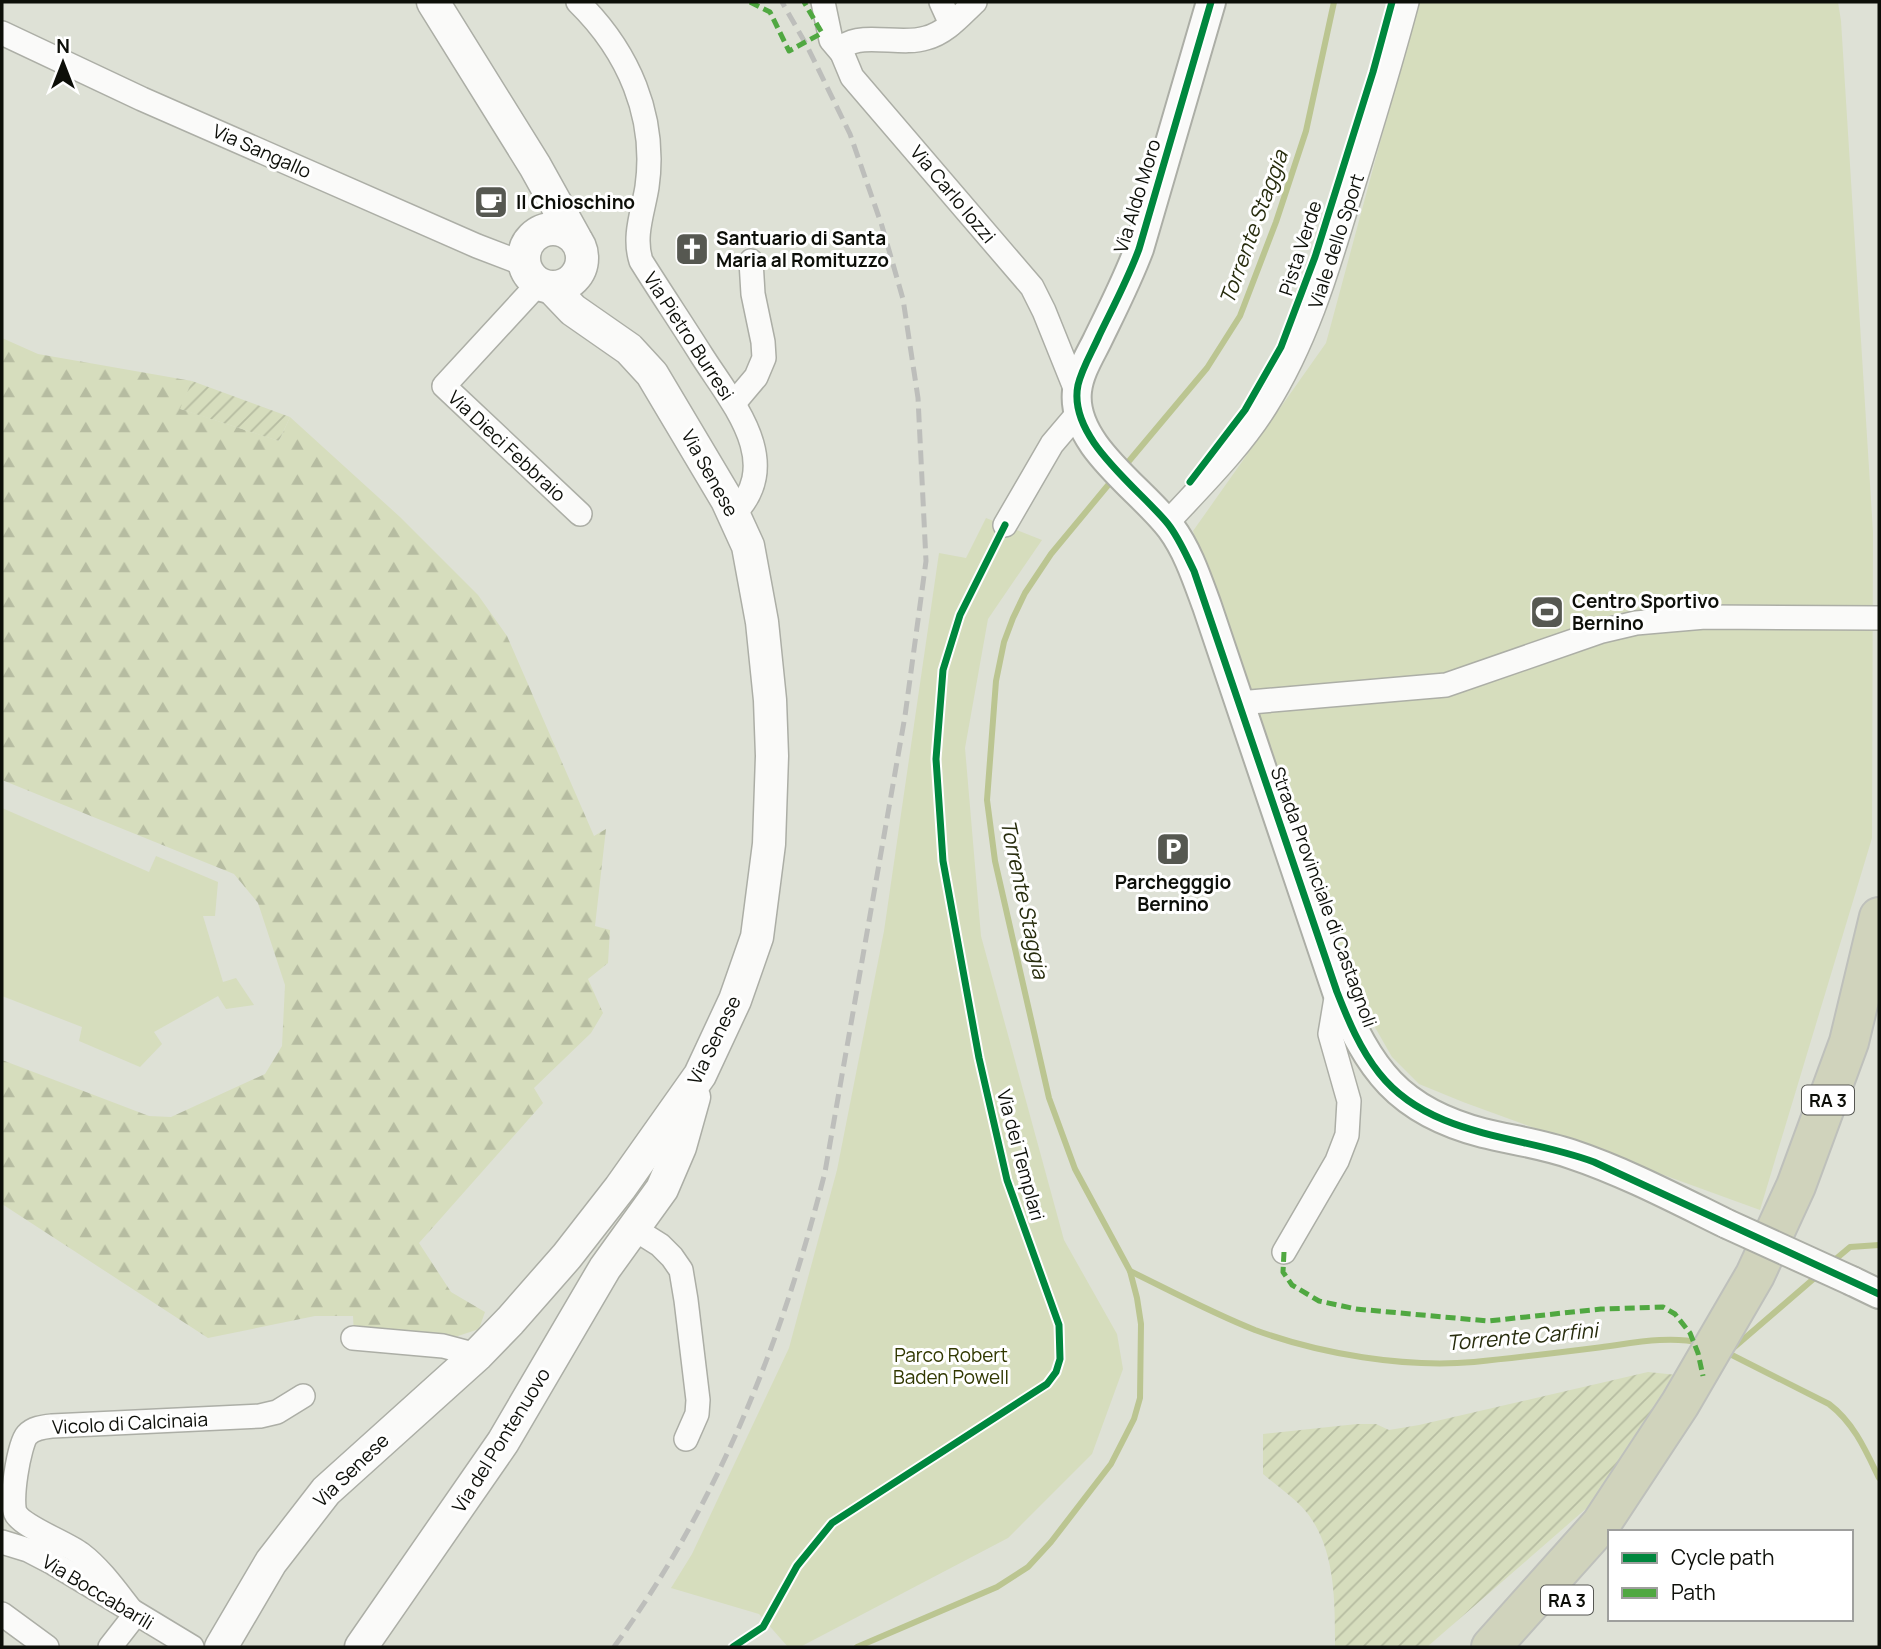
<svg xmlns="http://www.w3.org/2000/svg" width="1881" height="1649" viewBox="0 0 1881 1649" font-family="Manrope,sans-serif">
  <defs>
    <pattern id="forest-firs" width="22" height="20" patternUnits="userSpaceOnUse" patternTransform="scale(1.75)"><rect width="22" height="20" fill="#d6ddbd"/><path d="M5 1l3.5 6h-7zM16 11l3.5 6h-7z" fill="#b6bca1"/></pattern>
    <pattern id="garden-furrows" width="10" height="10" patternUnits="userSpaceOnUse" patternTransform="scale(1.75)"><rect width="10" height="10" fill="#d6ddbd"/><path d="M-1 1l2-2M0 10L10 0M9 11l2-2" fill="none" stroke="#b6bca1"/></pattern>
  </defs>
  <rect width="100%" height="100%" fill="#dee1d6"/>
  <!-- green -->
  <g fill="#d6ddbd">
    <path d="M 1418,2 L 1838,2 L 1841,21 L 1873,532 L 1872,838 L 1760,1210 L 1463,1102 L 1419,1084 L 1392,1057 L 1348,980 L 1193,531 L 1326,343 Z"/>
    <path d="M 986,518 L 1042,540 L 988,619 L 965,748 L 981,936 L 1064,1240 L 1117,1334 L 1123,1369 L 1092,1454 L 1008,1538 L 800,1647 L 788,1647 L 759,1614 L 671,1588 L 692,1554 L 789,1348 L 837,1170 L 884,931 L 939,553 L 966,558 Z"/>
    <path d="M 2,808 L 149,872 L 156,856 L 218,882 L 215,916 L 203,916 L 223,982 L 236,978 L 254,1005 L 226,1009 L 218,996 L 154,1032 L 162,1044 L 140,1067 L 79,1041 L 82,1027 L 2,996 Z"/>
  </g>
  <!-- forest -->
  <path fill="url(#forest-firs)" d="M 2,338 L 38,354 L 192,381 L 181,409 L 279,441 L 290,417 L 400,517 L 478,595 L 507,636 L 594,836 L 606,829 L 595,926 L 610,930 L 608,963 L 588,979 L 603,1013 L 591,1033 L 534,1088 L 543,1103 L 419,1243 L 451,1292 L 485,1312 L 479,1329 L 440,1342 L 354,1335 L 353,1316 L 315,1316 L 208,1338 L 2,1204 L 2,1060 L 149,1116 L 171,1117 L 265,1074 L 282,1046 L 285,985 L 258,903 L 234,874 L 2,780 Z"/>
  <!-- garden -->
  <g fill="url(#garden-furrows)">
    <path d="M 192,381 L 290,417 L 279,441 L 180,409 Z"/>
    <path d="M 1648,1372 L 1677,1375 L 1596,1500 L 1427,1647 L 1335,1647 C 1335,1601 1336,1542 1301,1506 C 1290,1495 1276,1485 1263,1474 L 1263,1434 L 1357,1424 L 1376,1424 L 1389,1430 L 1419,1425 Z"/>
  </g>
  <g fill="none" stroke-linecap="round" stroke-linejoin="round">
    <!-- stream -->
    <g stroke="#bbc591" stroke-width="6">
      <path d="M 1124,467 L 1207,368 L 1240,316 L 1276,222 L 1306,131 L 1334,2"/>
      <path d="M 1831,1263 L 1850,1247 L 1879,1245"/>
      <path d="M 1130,1271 C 1171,1291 1212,1313 1255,1330 C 1320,1354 1404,1368 1474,1362 C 1514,1358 1555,1353 1595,1348 C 1629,1344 1667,1335 1701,1343"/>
      <path d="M 1731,1350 L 1818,1275"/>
      <path d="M 1724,1351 L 1829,1404 C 1854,1423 1866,1451 1879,1478"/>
      <path d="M 857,1647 L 997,1587 L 1028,1567 L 1051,1542 L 1111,1464 L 1134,1419 L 1140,1398 L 1141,1324 L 1137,1298 L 1130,1271 L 1075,1169 L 1049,1098 L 995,861 L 987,800 L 996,681 L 1004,642 L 1013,618 L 1025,593 L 1051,554 L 1114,478"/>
    </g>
    <!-- minor casing -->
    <g stroke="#acaea6" stroke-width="26">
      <g id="minor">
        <path d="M 578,2 C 628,51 657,116 647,187 C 643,212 633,236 641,261 C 661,293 682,324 702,356 C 732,403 785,462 734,514"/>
        <path d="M 823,2 L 831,40 L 842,53 L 852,77 L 1032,287 L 1044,311 L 1077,393"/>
        <path d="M 941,2 L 951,24"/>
        <path d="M 2,33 L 142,99 L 477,246 L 524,264"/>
        <path d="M 842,53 L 844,46 C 863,32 902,46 926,38 C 946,33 961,15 975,2"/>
        <path d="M 538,284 L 444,386 L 580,514"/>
        <path d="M 734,403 L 756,377 L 764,358 L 763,342 L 753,294 L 751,261"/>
        <path d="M 1167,523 C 1202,485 1239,449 1266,406 C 1305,344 1326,275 1347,205 C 1368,138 1389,70 1407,2"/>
        <path d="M 1005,525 L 1052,444 L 1080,411"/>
        <path d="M 1239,703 L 1446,685 L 1602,631 L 1636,623 L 1705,617 L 1879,618"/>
        <path d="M 633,1228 L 660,1245 L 672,1257 L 681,1270 L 686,1300 L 698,1400 L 697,1414 L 686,1439"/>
        <path d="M 1284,1252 L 1337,1161 L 1347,1135 L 1349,1101 L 1330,1034 L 1337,992"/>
        <path d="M 353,1338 L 443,1346 L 477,1355"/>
        <path d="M 2,1542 L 28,1550 L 53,1563 L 192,1647"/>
        <path d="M 2,1614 L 47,1647"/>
        <path d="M 110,1647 L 135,1615 C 118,1594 102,1570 81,1554 C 65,1542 25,1528 16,1514 C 9,1505 19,1444 27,1435 C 33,1428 43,1427 52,1426 L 260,1416 L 277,1412 L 303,1396"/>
      </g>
    </g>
    <!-- tertiary casing -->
    <g stroke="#acaea6" stroke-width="32">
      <g id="tertiary">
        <path d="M 1211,2 L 1139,249 C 1127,281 1112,310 1097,341 C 1089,357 1079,373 1077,391 C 1071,445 1142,489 1171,528 C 1188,551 1197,579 1207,606 L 1337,992 C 1369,1069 1398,1111 1483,1133 C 1512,1140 1542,1144 1571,1154 C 1625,1172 1676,1199 1727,1224"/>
        <path d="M 1852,1281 L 1879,1294"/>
      </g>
    </g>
    <!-- secondary casing -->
    <g stroke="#acaea6" stroke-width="35">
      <g id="secondary">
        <path d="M 433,2 L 535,166 L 575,238"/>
        <circle cx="553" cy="258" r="29"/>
        <path d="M 221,1647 L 271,1562 L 326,1491 L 477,1355 L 510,1321 L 567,1256 L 620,1188 L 700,1075 L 735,1000 L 757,937 L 769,844 L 772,756 L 770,700 L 762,622 L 748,546 L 727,500 L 652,374 L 629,349 L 573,310 L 552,288"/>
        <path d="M 361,1647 L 503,1442 L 605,1268 L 662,1189 L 680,1147 L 694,1097"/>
      </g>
    </g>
    <!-- motorway casing -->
    <g stroke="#bec0bb" stroke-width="42">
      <path id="motorway" d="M 1491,1647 L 1601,1524 L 1680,1404 L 1755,1275 L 1796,1186 L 1849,1042 L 1879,917"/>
    </g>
    <!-- minor -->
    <use href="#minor" stroke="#fafaf9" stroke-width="23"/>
    <!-- tertiary -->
    <use href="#tertiary" stroke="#fafaf9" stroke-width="28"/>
    <!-- secondary -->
    <use href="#secondary" stroke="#fafaf9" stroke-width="32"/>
    <!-- motorway -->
    <use href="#motorway" stroke="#d0d3bc" stroke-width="38"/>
    <!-- rail -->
    <path stroke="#bdbebb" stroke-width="5" stroke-dasharray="14 7" stroke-linecap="butt" d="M 614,1647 C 718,1503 782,1343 825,1172 L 905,716 L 926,561 L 918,398 L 903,299 L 882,226 L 850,134 L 807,46 L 782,2"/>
    <!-- tertiary-bridge casing -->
    <g stroke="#acaea6" stroke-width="32" stroke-linecap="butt">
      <path id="tertiary-bridge" d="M 1727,1224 L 1852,1281"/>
    </g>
    <!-- tertiary-bridge -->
    <use href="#tertiary-bridge" stroke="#fafaf9" stroke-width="28"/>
    <!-- quiet -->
    <g stroke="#50a841" stroke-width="5" stroke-dasharray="10 5" stroke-linecap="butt">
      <path d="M 750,2 L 770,12 L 789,51 L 822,33 L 804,2"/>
      <path d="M 1284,1252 L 1283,1272 L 1292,1285 L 1319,1301 L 1356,1309 L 1488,1321 L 1601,1309 L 1663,1307 L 1675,1314 L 1690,1333 L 1698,1353 L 1703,1376"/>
    </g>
    <!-- cycleway casing -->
    <g stroke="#fff" stroke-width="11">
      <g id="cycleway">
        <path d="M 1211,2 L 1139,249 C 1128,279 1113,307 1099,336 C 1092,352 1082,368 1078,385 C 1067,438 1139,488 1168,524 C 1179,538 1186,555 1194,571 L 1337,992 C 1348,1020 1360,1049 1379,1073 C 1430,1138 1523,1135 1594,1162 L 1879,1294"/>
        <path d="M 1190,482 L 1245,410 L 1281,347 L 1315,257 L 1373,72 L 1392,2"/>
        <path d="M 733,1647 L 763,1627 L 797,1566 L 832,1523 L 1047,1384 L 1056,1372 L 1060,1359 L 1059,1325 L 1007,1180 L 979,1058 L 943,861 L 936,759 L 943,670 L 960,615 L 1005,525"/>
      </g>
    </g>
    <!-- cycleway -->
    <use href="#cycleway" stroke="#00873e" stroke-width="7"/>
  </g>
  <!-- icons -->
  <defs>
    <g id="cafe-square" transform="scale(1.75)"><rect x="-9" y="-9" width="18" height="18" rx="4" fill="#565851" stroke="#fff"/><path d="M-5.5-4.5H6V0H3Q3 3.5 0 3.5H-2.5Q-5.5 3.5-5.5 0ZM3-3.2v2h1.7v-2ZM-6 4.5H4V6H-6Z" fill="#fff"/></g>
    <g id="church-square" transform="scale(1.75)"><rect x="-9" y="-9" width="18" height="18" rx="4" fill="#565851" stroke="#fff"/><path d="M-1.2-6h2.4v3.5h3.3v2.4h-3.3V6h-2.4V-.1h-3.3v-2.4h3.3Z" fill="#fff"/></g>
    <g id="stadium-square" transform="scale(1.75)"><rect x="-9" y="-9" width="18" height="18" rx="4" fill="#565851" stroke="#fff"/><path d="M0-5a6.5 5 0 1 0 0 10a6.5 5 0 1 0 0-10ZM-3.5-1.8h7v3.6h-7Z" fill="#fff"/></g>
    <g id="parking-square" transform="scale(1.75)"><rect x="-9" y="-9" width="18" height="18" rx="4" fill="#565851" stroke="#fff"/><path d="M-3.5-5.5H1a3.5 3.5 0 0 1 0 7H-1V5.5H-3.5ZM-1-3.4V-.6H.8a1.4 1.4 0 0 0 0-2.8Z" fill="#fff"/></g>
  </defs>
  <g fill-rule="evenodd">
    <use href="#cafe-square" x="491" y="202"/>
    <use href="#church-square" x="692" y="249"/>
    <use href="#stadium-square" x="1547" y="612"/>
    <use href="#parking-square" x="1173" y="849"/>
  </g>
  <g text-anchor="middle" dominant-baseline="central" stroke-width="6" stroke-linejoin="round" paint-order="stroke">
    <!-- shield labels -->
    <g fill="#fff" stroke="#565753" stroke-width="2">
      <rect x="1802" y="1085.5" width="52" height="29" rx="5"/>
      <rect x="1541" y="1585.5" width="52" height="29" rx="5"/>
    </g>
    <g font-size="18" font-weight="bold" fill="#0d0f09">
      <text x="1828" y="1100">RA 3</text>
      <text x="1567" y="1600">RA 3</text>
    </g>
    <!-- street labels -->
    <g font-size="19" fill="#0d0f09" stroke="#fff">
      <text transform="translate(262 151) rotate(24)">Via Sangallo</text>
      <text transform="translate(953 194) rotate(50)">Via Carlo Iozzi</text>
      <text transform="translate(1137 196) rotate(-73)">Via Aldo Moro</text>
      <text transform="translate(1336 241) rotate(-72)">Viale dello Sport</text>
      <text transform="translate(1300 248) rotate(-72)">Pista Verde</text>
      <text transform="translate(689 336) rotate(57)">Via Pietro Burresi</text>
      <text transform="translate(507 446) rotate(43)">Via Dieci Febbraio</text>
      <text transform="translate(710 473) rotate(61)">Via Senese</text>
      <text transform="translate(1324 897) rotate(70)">Strada Provinciale di Castagnoli</text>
      <text transform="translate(714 1040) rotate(-64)">Via Senese</text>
      <text transform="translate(1021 1155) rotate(75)">Via dei Templari</text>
      <text transform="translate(130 1423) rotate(-3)">Vicolo di Calcinaia</text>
      <text transform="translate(501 1440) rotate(-58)">Via del Pontenuovo</text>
      <text transform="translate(351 1470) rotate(-44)">Via Senese</text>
      <text transform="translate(98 1592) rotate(31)">Via Boccabarili</text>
    </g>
    <!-- poi labels -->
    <g font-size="19" font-weight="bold" fill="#0d0f09" stroke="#fff" text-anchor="start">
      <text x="516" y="202">Il Chioschino</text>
      <text x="716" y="238">Santuario di Santa<tspan x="716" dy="22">Maria al Romituzzo</tspan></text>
      <text x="1572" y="601">Centro Sportivo<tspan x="1572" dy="22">Bernino</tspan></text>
      <text x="1173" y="882" text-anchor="middle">Parchegggio<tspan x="1173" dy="22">Bernino</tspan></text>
    </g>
    <!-- park labels -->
    <g font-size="19" fill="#313800" stroke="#fff">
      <text x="951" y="1355">Parco Robert<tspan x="951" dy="22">Baden Powell</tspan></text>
    </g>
    <!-- water labels -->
    <g font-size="21" font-style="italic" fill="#272c0d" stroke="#fff">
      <text transform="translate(1253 227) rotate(-70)">Torrente Staggia</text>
      <text transform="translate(1025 899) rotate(78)">Torrente Staggia</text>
      <text transform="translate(1522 1336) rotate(-5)">Torrente Carfini</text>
    </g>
  </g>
  <!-- border -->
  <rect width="1881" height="1649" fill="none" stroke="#0d0f09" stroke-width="7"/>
  <!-- legend -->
  <rect x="1608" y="1530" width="245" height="91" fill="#ffffff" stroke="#9e9f9d" stroke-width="2"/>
  <rect x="1622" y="1553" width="35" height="10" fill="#00873e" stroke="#9e9f9d" stroke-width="2"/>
  <text x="1671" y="1565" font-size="21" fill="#0d0f09">Cycle path</text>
  <rect x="1622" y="1588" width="35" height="10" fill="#50a841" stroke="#9e9f9d" stroke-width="2"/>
  <text x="1671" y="1600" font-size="21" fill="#0d0f09">Path</text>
  <!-- north arrow -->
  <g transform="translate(63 63)" stroke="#ffffff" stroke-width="5" paint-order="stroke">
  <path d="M0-5L12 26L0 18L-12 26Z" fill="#0d0f09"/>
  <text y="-10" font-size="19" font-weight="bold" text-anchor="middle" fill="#0d0f09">N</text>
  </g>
</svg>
